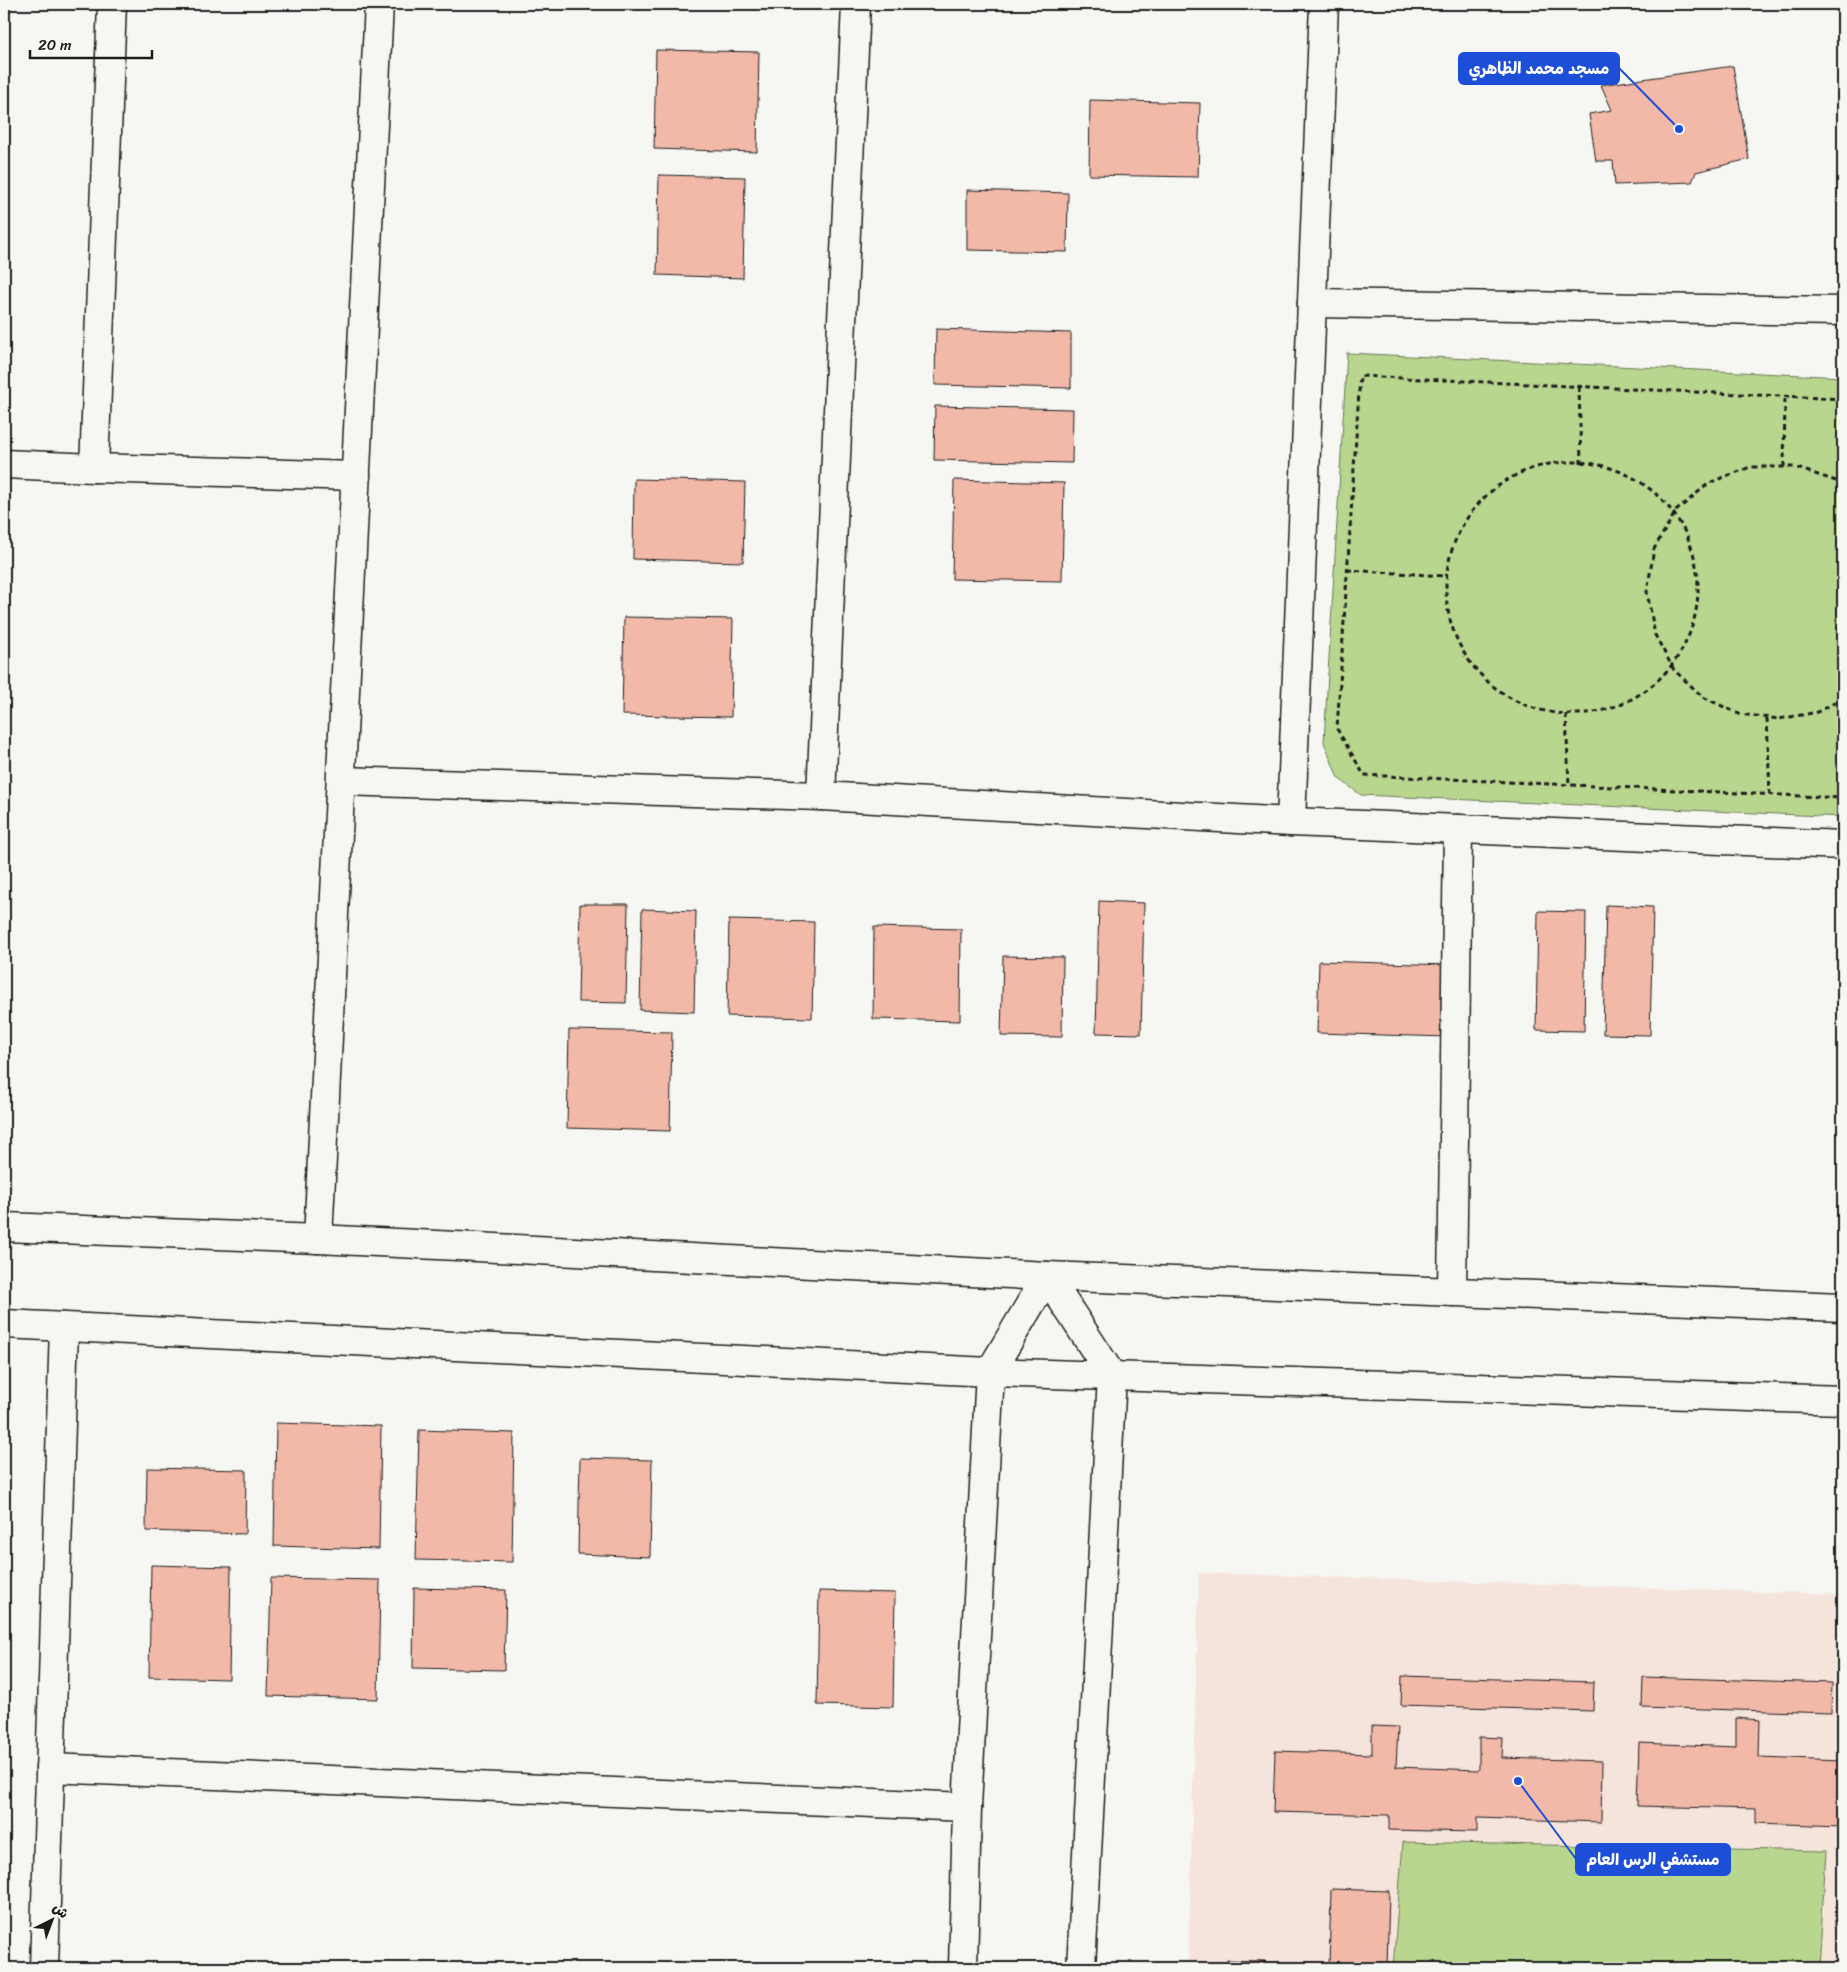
<svg xmlns="http://www.w3.org/2000/svg" width="1847" height="1972" viewBox="0 0 1847 1972" font-family="Sriracha,'Playpen Sans Arabic',sans-serif">
  <rect width="100%" height="100%" fill="#f6f6f2"/>
  <filter id="ink" filterUnits="userSpaceOnUse"><feTurbulence type="fractalNoise" baseFrequency=".02" numOctaves="2"/><feDisplacementMap in="SourceGraphic" scale="10" xChannelSelector="R" yChannelSelector="G"/><feConvolveMatrix kernelMatrix="1 2 1 2 8 2 1 2 1" color-interpolation-filters="sRGB"/></filter>
  <g filter="url(#ink)">
    <!-- built -->
    <path fill="#f5e4dc" d="M 1199,1573 L 1843,1594 L 1843,1968 L 1188,1968 Z"/>
    <!-- green -->
    <g fill="#b9d68f" stroke="#6a7956">
      <path d="M 1347,353 L 1843,377 L 1843,817 L 1361,795 L 1338,778 L 1324,742 Z"/>
      <path d="M 1403,1842 L 1826,1851 L 1819,1968 L 1393,1968 Z"/>
    </g>
    <!-- building -->
    <g fill="#f2b9a9" stroke="#1c1c1c">
      <path d="M 656,50 L 759,52 L 757,152 L 654,149 Z"/>
      <path d="M 1733,66 L 1749,159 L 1696,172 L 1692,182 L 1615,185 L 1613,161 L 1596,161 L 1589,114 L 1612,110 L 1601,85 Z"/>
      <path d="M 1090,100 L 1200,103 L 1198,177 L 1089,175 Z"/>
      <path d="M 659,175 L 745,177 L 743,278 L 657,275 Z"/>
      <path d="M 967,190 L 1068,193 L 1067,252 L 967,250 Z"/>
      <path d="M 936,329 L 1071,333 L 1071,388 L 935,385 Z"/>
      <path d="M 935,406 L 1073,409 L 1072,463 L 934,460 Z"/>
      <path d="M 634,479 L 745,482 L 743,562 L 633,559 Z"/>
      <path d="M 954,480 L 1064,483 L 1062,581 L 952,579 Z"/>
      <path d="M 624,617 L 733,619 L 731,717 L 622,715 Z"/>
      <path d="M 1099,901 L 1144,903 L 1141,1034 L 1096,1033 Z"/>
      <path d="M 580,904 L 628,904 L 626,1003 L 578,1002 Z"/>
      <path d="M 1606,905 L 1653,907 L 1650,1035 L 1603,1034 Z"/>
      <path d="M 642,909 L 696,911 L 694,1012 L 640,1010 Z"/>
      <path d="M 1538,911 L 1586,912 L 1584,1031 L 1536,1030 Z"/>
      <path d="M 729,920 L 814,922 L 812,1018 L 727,1016 Z"/>
      <path d="M 874,927 L 961,929 L 960,1021 L 873,1019 Z"/>
      <path d="M 1003,956 L 1063,957 L 1062,1037 L 1001,1036 Z"/>
      <path d="M 1319,961 L 1449,965 L 1447,1037 L 1317,1033 Z"/>
      <path d="M 569,1030 L 672,1032 L 670,1131 L 567,1128 Z"/>
      <path d="M 276,1423 L 381,1426 L 379,1549 L 274,1546 Z"/>
      <path d="M 419,1430 L 514,1433 L 512,1562 L 416,1560 Z"/>
      <path d="M 580,1458 L 652,1460 L 650,1557 L 578,1554 Z"/>
      <path d="M 147,1468 L 246,1470 L 245,1534 L 146,1531 Z"/>
      <path d="M 151,1565 L 231,1567 L 229,1679 L 149,1677 Z"/>
      <path d="M 271,1578 L 380,1580 L 378,1699 L 268,1696 Z"/>
      <path d="M 414,1588 L 506,1590 L 504,1670 L 413,1668 Z"/>
      <path d="M 819,1591 L 895,1593 L 893,1707 L 817,1705 Z"/>
      <path d="M 1402,1676 L 1594,1682 L 1593,1711 L 1401,1705 Z"/>
      <path d="M 1643,1677 L 1832,1683 L 1831,1713 L 1642,1707 Z"/>
      <path d="M 1736,1718 L 1760,1720 L 1759,1757 L 1843,1760 L 1843,1826 L 1756,1823 L 1756,1809 L 1637,1806 L 1639,1743 L 1736,1747 Z"/>
      <path d="M 1372,1726 L 1398,1727 L 1396,1767 L 1479,1770 L 1479,1737 L 1503,1738 L 1502,1758 L 1602,1761 L 1601,1822 L 1477,1818 L 1477,1832 L 1389,1830 L 1389,1815 L 1273,1812 L 1275,1751 L 1372,1754 Z"/>
      <path d="M 1841,1874 L 1843,1874 L 1843,1968 L 1839,1968 Z"/>
      <path d="M 1331,1889 L 1389,1891 L 1387,1968 L 1329,1968 Z"/>
      <path d="M 1227,1960 L 1265,1961 L 1264,1968 L 1227,1968 Z"/>
    </g>
    <g fill="none" stroke-linecap="round" stroke-linejoin="round">
      <!-- minor casing -->
      <g stroke="#1c1c1c" stroke-width="31">
        <g id="minor">
          <path d="M 112,4 L 94,468 L 356,476"/>
          <path d="M 1312,303 L 1843,311"/>
          <path d="M 4,464 L 94,468"/>
          <path d="M 341,781 L 821,796 L 1291,822 L 1843,845"/>
          <path d="M 821,796 L 856,4"/>
          <path d="M 1291,822 L 1324,4"/>
          <path d="M 318,1239 L 379,4"/>
          <path d="M 1452,1292 L 1458,829"/>
          <path d="M 50,1768 L 967,1807"/>
          <path d="M 44,1968 L 64,1327"/>
        </g>
      </g>
      <!-- tertiary casing -->
      <g stroke="#1c1c1c" stroke-width="31">
        <g id="tertiary">
          <path d="M 4,1227 L 318,1239 L 1047,1276 L 1843,1307"/>
          <path d="M 4,1324 L 990,1372 L 1843,1400"/>
          <path d="M 963,1968 L 967,1807 L 990,1372 L 1047,1276 L 1112,1376 L 1081,1968"/>
        </g>
      </g>
      <!-- path -->
      <g stroke="#1c1c1c" stroke-width="3" stroke-dasharray="5 4" stroke-linecap="butt">
        <path d="M 1579,387 L 1581,463"/>
        <path d="M 1843,399 L 1360,376 L 1337,729 L 1364,775 L 1843,798"/>
        <circle cx="1572" cy="588" r="126"/>
        <path d="M 1784,467 L 1785,397"/>
        <path d="M 1843,487 L 1836,481 L 1794,467 L 1750,467 L 1709,483 L 1676,511 L 1654,549 L 1647,592 L 1655,635 L 1674,670 L 1703,697 L 1739,714 L 1779,719 L 1818,712 L 1843,698"/>
        <path d="M 1347,570 L 1446,576"/>
        <path d="M 1566,714 L 1569,785"/>
        <path d="M 1767,718 L 1770,794"/>
      </g>
      <!-- minor -->
      <use href="#minor" stroke="#f6f6f2" stroke-width="28"/>
      <!-- tertiary -->
      <use href="#tertiary" stroke="#f6f6f2" stroke-width="28"/>
    </g>
  </g>
  <!-- callouts -->
  <path fill="none" stroke="#1d4ed8" stroke-width="2" d="M1679 129L1619 68M1518 1781L1576 1859"/>
  <g fill="#1d4ed8" stroke="#f6f6f2" stroke-width="2">
    <circle cx="1679" cy="129" r="5"/>
    <circle cx="1518" cy="1781" r="5"/>
  </g>
  <g fill="#1d4ed8" stroke="#1d4ed8" stroke-width="2">
    <rect x="1459" y="53" width="160" height="31" rx="5"/>
    <rect x="1576" y="1844" width="154" height="31" rx="5"/>
  </g>
  <g font-size="16" text-anchor="middle" font-weight="bold" fill="#fff">
    <text x="1539" y="74">مسجد محمد الظاهري</text>
    <text x="1653" y="1865">مستشفي الرس العام</text>
  </g>
  <!-- margin -->
  <rect width="1847" height="1972" fill="none" stroke="#f6f6f2" stroke-width="20"/>
  <rect x="10" y="10" width="1827" height="1952" fill="none" stroke="#1c1c1c" stroke-width="2" filter="url(#ink)"/>
  <!-- north arrow -->
  <g transform="translate(52 1920) rotate(42)" stroke="#f6f6f2" stroke-width="4" paint-order="stroke">
  <path d="M0-4L9 19L0 12L-9 19Z" fill="#1c1c1c"/>
  <text y="-8" font-size="14" font-weight="bold" text-anchor="middle" fill="#1c1c1c">ش</text>
  </g>
  <!-- scale -->
  <path d="M30 50v8h122v-8" fill="none" stroke="#1c1c1c" stroke-width="2.5"/>
  <text x="38" y="50" font-size="15" fill="#1c1c1c" stroke="#f6f6f2" stroke-width="4" paint-order="stroke">20 m</text>
</svg>
